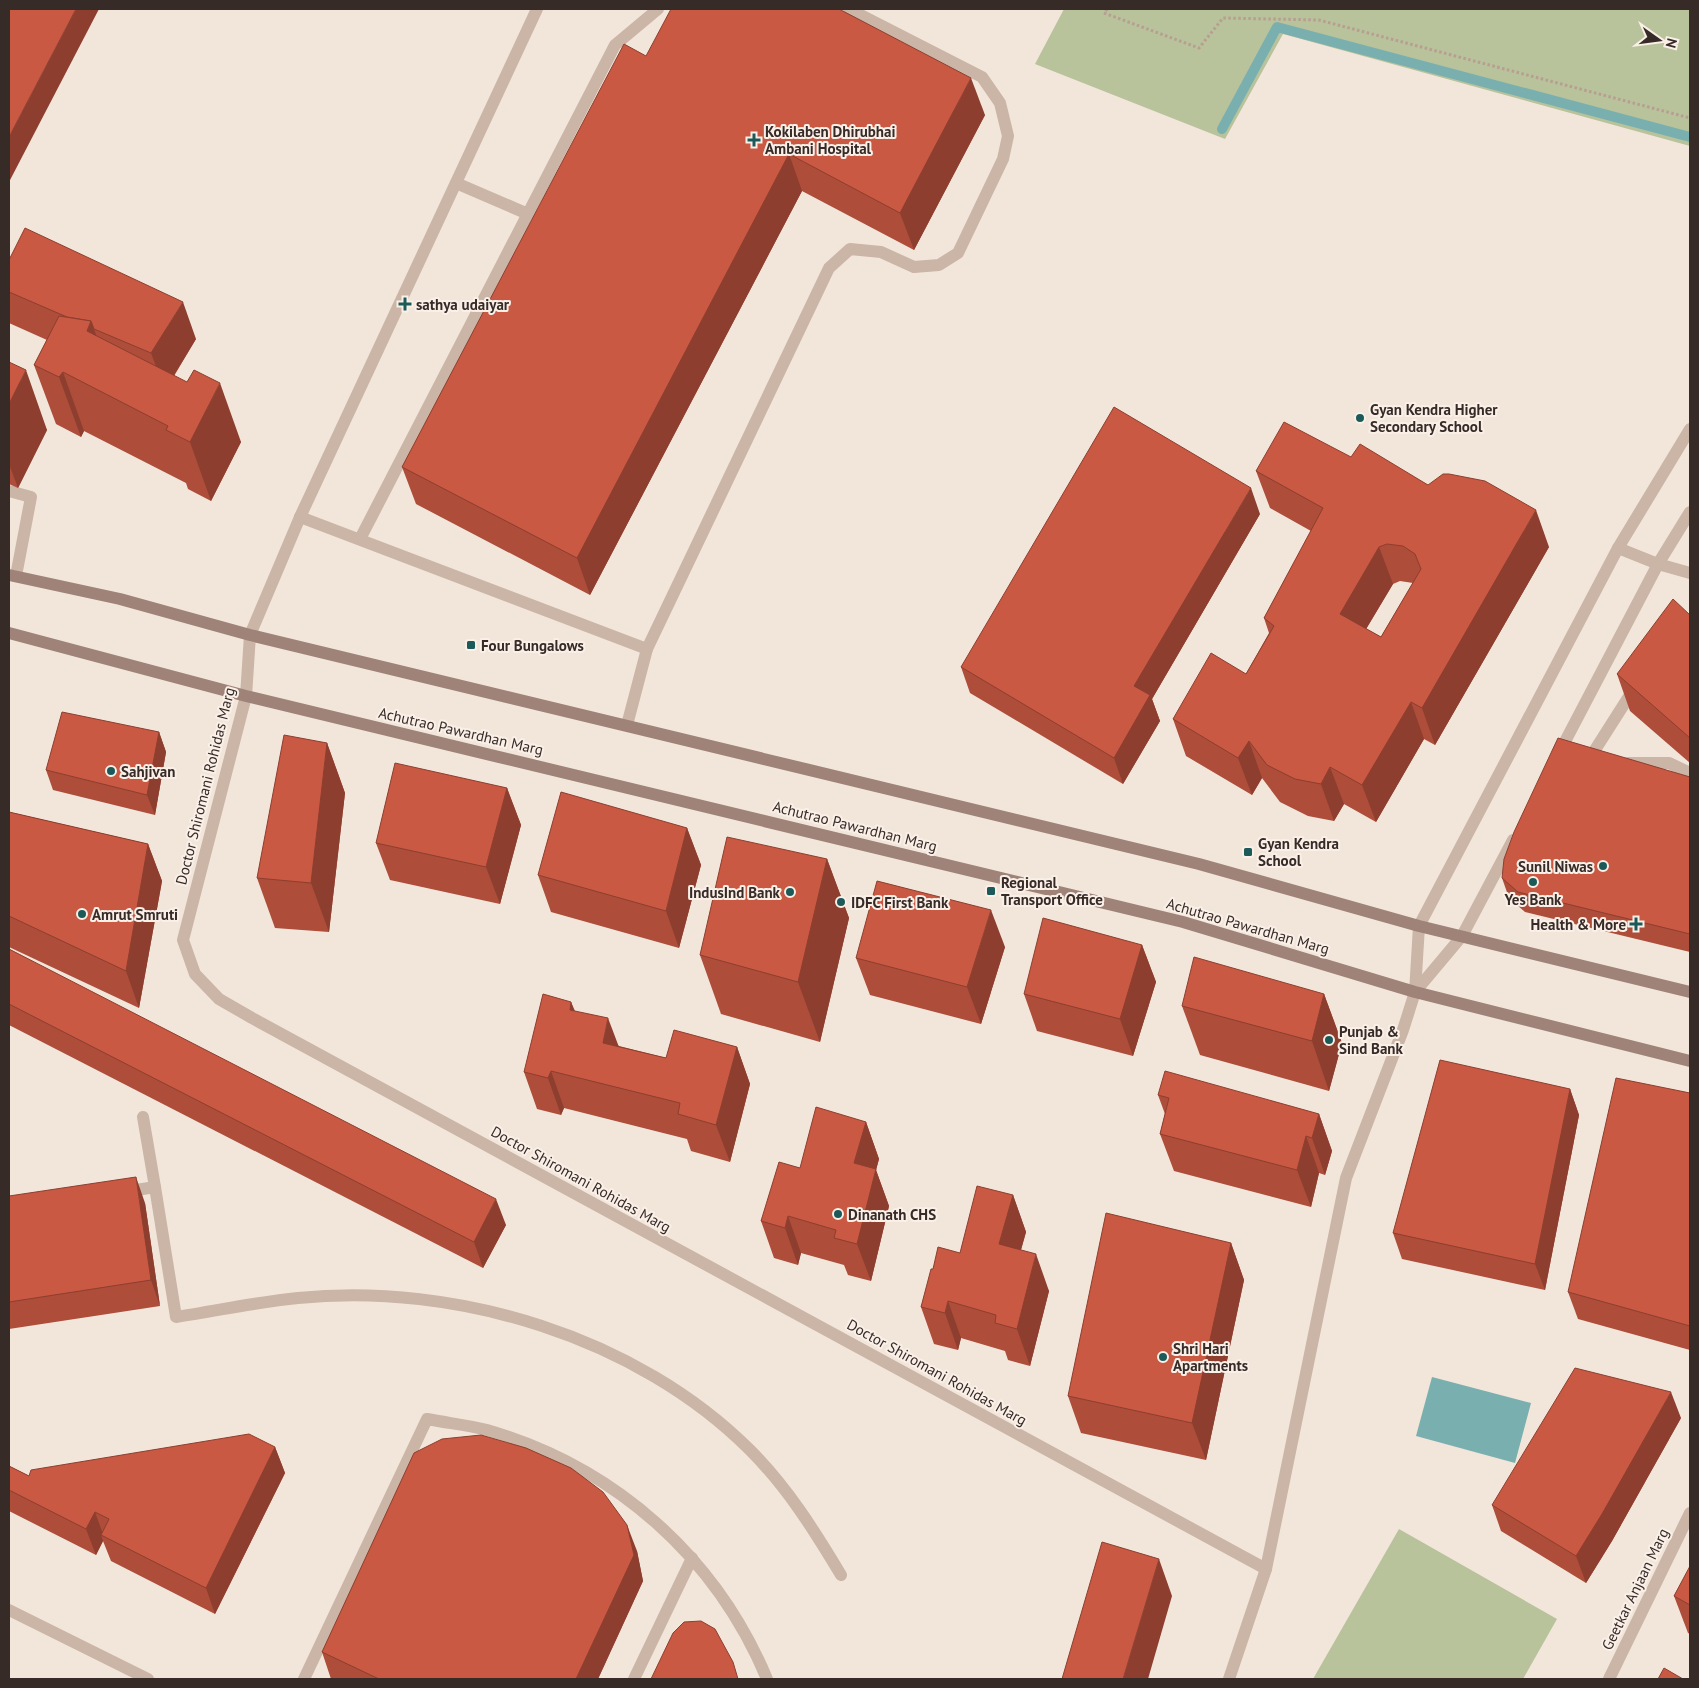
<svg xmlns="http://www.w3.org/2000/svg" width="1699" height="1688" viewBox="0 0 1699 1688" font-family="'PT Sans',sans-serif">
  <rect width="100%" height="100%" fill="#f2e6db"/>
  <!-- green -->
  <g fill="#b8c29b">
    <path d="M 1064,9 L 1690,9 L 1690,146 L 1283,34 L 1225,139 L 1035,64 Z"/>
    <path d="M 1399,1529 L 1557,1619 L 1523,1679 L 1313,1679 Z"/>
  </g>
  <!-- water -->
  <path fill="#79b0af" d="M 1432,1377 L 1531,1403 L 1515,1463 L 1416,1436 Z"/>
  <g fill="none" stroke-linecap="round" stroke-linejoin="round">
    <!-- stream -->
    <path stroke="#79b0af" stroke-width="10" d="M 1222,129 L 1277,27 L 1690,137"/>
    <!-- path -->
    <path stroke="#b79e91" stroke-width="3" stroke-dasharray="2.5 2.5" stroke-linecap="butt" d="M 1107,9 L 1104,13 L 1199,48 L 1223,18 L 1319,20 L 1690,118"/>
    <!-- service -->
    <g stroke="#cbb5a7" stroke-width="12">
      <path d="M 456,183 L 528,214"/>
      <path d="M 9,491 L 31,497 L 16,576"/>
      <path d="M 300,517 L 647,649"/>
      <path d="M 360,539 L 615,45 L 658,9"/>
      <path d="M 627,725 L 647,649 L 829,268 L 850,249 L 881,252 L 914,267 L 939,265 L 958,253 L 1003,159 L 1008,136 L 1000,103 L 982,77 L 849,9"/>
      <path d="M 155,1187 L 176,1317 C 216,1311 257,1302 298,1298 C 456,1282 637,1337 750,1450 C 787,1487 814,1530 841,1575"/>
      <path d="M 124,1192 L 155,1187 L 143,1117"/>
      <path d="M 9,1610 L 148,1679"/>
      <path d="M 304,1679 L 427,1419 C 447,1423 468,1425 487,1430 C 615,1467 716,1557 767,1679"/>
      <path d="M 634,1679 L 692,1558"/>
    </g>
    <!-- minor -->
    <g stroke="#cbb5a7" stroke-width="12">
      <path d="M 537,9 L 300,517 L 250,635 L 246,696 L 183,940 L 195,974 L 219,999 L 252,1018 L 1266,1569"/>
      <path d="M 1618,548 L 1658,564 L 1690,573"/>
      <path d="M 1593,753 L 1635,687"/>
      <path d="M 1628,763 L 1669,763 L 1690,773"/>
      <path d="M 1229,1679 L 1266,1569 L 1346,1178 L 1403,1030 L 1415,992"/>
      <path d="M 1609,1679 L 1690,1513"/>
    </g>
    <!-- tertiary -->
    <g stroke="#cbb5a7" stroke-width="12">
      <path d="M 1559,753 L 1658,564 L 1690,512"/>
      <path d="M 1415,992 L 1419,926 L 1618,548 L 1690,429"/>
      <path d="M 1415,992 L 1462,936 L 1513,840"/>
    </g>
    <!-- secondary -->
    <g stroke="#9f8378" stroke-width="12">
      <path d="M 9,575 L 120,599 L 250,635 L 1199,864 L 1419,926 L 1690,992"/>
      <path d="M 9,633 L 246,696 L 1183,922 L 1415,992 L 1690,1061"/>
    </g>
  </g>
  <!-- wall -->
  <g fill="#ad4d3a" fill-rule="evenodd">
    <path d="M 646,56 L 985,115 L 914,250 L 802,191 L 590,595 L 416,504 L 402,467 Z"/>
    <path d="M 9,260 L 196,339 L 174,376 L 241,442 L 211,501 L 188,489 L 186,483 L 84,431 L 81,437 L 56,424 L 34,365 L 47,340 L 9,323 Z"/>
    <path d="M 9,362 L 47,430 L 18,488 L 9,484 Z"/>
    <path d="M 1351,457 L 1428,485 L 1549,547 L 1435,745 L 1424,739 L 1376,822 L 1344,804 L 1334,821 L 1308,816 L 1280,802 L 1262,778 L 1252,795 L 1186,756 L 1173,719 L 1246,674 L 1269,633 L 1264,618 L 1311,531 L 1270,508 L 1256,471 ZM 1400,581 L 1413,583 L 1381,637 L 1366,629 L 1393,584 Z"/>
    <path d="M 1260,514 L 1152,699 L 1160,721 L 1123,784 L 970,693 L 961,667 Z"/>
    <path d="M 1690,615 L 1690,763 L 1630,711 L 1617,674 Z"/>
    <path d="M 159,732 L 166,752 L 155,815 L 53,790 L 46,770 Z"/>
    <path d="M 327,743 L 345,793 L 329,932 L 275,928 L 257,878 Z"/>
    <path d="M 1690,777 L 1690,952 L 1525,912 L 1509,898 L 1502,878 Z"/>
    <path d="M 507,788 L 521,825 L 500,904 L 390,880 L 376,843 Z"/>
    <path d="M 9,812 L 148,844 L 162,881 L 139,1008 L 9,947 Z"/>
    <path d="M 687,828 L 701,865 L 679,948 L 551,912 L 538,875 Z"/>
    <path d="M 827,859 L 849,918 L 820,1042 L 721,1014 L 700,955 Z"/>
    <path d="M 1142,945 L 1156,982 L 1133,1056 L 1037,1031 L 1024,994 Z"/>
    <path d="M 1005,947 L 981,1024 L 870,995 L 856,958 Z"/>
    <path d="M 9,949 L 506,1225 L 483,1268 L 9,1025 Z"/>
    <path d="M 1324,994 L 1342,1043 L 1329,1091 L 1200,1055 L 1182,1006 Z"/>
    <path d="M 571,1002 L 575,1011 L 619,1046 L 666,1058 L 737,1047 L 750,1084 L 730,1162 L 691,1151 L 687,1139 L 564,1108 L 561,1115 L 537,1109 L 524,1072 Z"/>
    <path d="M 1570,1089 L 1579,1115 L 1545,1290 L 1402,1259 L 1393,1233 Z"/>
    <path d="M 1690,1093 L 1690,1350 L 1578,1319 L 1568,1292 Z"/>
    <path d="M 1158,1095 L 1319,1114 L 1332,1151 L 1325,1175 L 1319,1173 L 1311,1207 L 1174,1171 L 1160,1134 L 1165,1114 Z"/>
    <path d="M 866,1122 L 879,1159 L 876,1170 L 889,1206 L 871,1281 L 848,1275 L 844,1265 L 801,1253 L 798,1265 L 774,1258 L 761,1221 L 800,1168 Z"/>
    <path d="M 1013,1195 L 1026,1232 L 1021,1250 L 1049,1291 L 1030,1366 L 1008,1360 L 1005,1351 L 961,1338 L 958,1350 L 934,1344 L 921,1307 L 933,1269 L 960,1253 Z"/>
    <path d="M 9,1196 L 145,1203 L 160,1306 L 9,1329 Z"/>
    <path d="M 1231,1243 L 1244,1280 L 1206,1460 L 1081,1433 L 1068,1396 Z"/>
    <path d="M 1681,1418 L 1612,1541 L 1586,1583 L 1501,1531 L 1492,1505 Z"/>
    <path d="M 275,1447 L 285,1473 L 215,1614 L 111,1561 L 103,1541 L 96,1555 L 9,1511 L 9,1466 L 29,1476 Z"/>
    <path d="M 637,1551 L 643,1581 L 598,1679 L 331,1679 L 322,1652 Z"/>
    <path d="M 1690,1567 L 1690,1634 L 1688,1633 L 1674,1596 Z"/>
  </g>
  <!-- shaded-wall -->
  <g fill="#8d3e2f">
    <path d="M 76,9 L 99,9 L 9,182 L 9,137 Z"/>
    <path d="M 971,78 L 985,115 L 914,250 L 900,213 Z"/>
    <path d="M 789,154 L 802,191 L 590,595 L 577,558 Z"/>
    <path d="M 183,302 L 196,339 L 165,390 L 151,353 Z"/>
    <path d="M 91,321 L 113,381 L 87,331 Z"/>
    <path d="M 26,370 L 47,430 L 18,488 L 9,464 L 9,404 Z"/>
    <path d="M 63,372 L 84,431 L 81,437 L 59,377 Z"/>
    <path d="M 220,383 L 241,442 L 211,501 L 190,442 Z"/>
    <path d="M 1251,488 L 1260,514 L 1152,699 L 1160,721 L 1123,784 L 1114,758 L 1134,686 Z"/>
    <path d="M 1536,510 L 1549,547 L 1435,745 L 1422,708 Z"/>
    <path d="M 1379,547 L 1393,584 L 1353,651 L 1340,614 Z"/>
    <path d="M 1411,702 L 1424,739 L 1376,822 L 1362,785 Z"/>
    <path d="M 159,732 L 166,752 L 155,815 L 147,795 Z"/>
    <path d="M 1249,741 L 1262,778 L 1252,795 L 1238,758 Z"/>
    <path d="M 327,743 L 345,793 L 329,932 L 311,883 Z"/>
    <path d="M 1330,767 L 1344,804 L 1334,821 L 1321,784 Z"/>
    <path d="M 507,788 L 521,825 L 500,904 L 486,867 Z"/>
    <path d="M 687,828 L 701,865 L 679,948 L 666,911 Z"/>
    <path d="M 148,844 L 162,881 L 139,1008 L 126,971 Z"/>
    <path d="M 827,859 L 849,918 L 820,1042 L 798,982 Z"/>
    <path d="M 991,910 L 1005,947 L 981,1024 L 967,987 Z"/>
    <path d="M 1142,945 L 1156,982 L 1133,1056 L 1120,1019 Z"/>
    <path d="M 1324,994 L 1342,1043 L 1329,1091 L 1312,1041 Z"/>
    <path d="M 571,1002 L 585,1039 L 570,1010 Z"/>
    <path d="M 608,1018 L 622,1055 L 603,1043 Z"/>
    <path d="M 737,1047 L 750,1084 L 730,1162 L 716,1125 Z"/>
    <path d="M 551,1071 L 564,1108 L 561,1115 L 548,1078 Z"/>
    <path d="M 1570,1089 L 1579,1115 L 1545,1290 L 1535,1264 Z"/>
    <path d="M 1319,1114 L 1332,1151 L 1325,1175 L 1312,1138 Z"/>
    <path d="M 866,1122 L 879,1159 L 876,1170 L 889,1206 L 871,1281 L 857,1244 L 854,1163 Z"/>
    <path d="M 1306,1136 L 1319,1173 L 1311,1207 L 1297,1170 Z"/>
    <path d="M 136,1177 L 145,1203 L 160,1306 L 151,1280 Z"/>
    <path d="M 1013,1195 L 1026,1232 L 1012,1281 L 999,1244 Z"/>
    <path d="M 496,1199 L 506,1225 L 483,1268 L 474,1242 Z"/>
    <path d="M 788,1216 L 801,1253 L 798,1265 L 785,1228 Z"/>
    <path d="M 1231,1243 L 1244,1280 L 1206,1460 L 1192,1423 Z"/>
    <path d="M 1036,1254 L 1049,1291 L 1030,1366 L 1017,1329 Z"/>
    <path d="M 948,1301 L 961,1338 L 958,1350 L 945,1313 Z"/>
    <path d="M 1671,1392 L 1681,1418 L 1612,1541 L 1586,1583 L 1576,1556 Z"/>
    <path d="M 275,1447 L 285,1473 L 215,1614 L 206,1588 Z"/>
    <path d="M 95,1512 L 104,1537 L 101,1535 L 103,1541 L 96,1555 L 86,1529 Z"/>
    <path d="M 627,1525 L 637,1551 L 643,1581 L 598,1679 L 576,1679 Z"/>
    <path d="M 1159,1559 L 1172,1596 L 1148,1679 L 1123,1679 Z"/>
  </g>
  <!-- building -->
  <g fill="#c95943" stroke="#8d3e2f" fill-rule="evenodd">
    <path d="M 9,9 L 76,9 L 9,137 Z"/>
    <path d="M 671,9 L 839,9 L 971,78 L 900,213 L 789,154 L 577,558 L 402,467 L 624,44 L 646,56 Z"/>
    <path d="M 25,228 L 183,302 L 151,353 L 94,329 L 91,321 L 67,317 L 9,292 L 9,260 Z"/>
    <path d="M 59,316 L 91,321 L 87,331 L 187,382 L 194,370 L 220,383 L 190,442 L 166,430 L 168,426 L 63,372 L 59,377 L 34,365 Z"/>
    <path d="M 9,362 L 26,370 L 9,404 Z"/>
    <path d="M 1114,407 L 1251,488 L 1134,686 L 1150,695 L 1114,758 L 961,667 Z"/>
    <path d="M 1284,422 L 1351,457 L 1360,444 L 1428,485 L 1443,474 L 1449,474 L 1485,481 L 1536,510 L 1422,708 L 1411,702 L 1362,785 L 1330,767 L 1321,784 L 1295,779 L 1267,765 L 1249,741 L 1238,758 L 1173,719 L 1211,653 L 1246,674 L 1274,626 L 1264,618 L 1323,508 L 1256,471 ZM 1387,544 L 1403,546 L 1415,554 L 1421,569 L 1381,637 L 1340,614 L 1379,547 Z"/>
    <path d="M 1673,599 L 1690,615 L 1690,738 L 1617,674 Z"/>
    <path d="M 62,712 L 159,732 L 147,795 L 46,770 Z"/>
    <path d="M 284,735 L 327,743 L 311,883 L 257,878 Z"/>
    <path d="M 1558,738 L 1690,777 L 1690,934 L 1518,892 L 1502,878 L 1504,859 L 1514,832 Z"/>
    <path d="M 395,763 L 507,788 L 486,867 L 376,843 Z"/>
    <path d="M 561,792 L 687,828 L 666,911 L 538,875 Z"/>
    <path d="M 9,812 L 148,844 L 126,971 L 9,916 Z"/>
    <path d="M 727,837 L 827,859 L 798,982 L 700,955 Z"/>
    <path d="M 877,881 L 991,910 L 967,987 L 856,958 Z"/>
    <path d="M 1043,918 L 1142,945 L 1120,1019 L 1024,994 Z"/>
    <path d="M 9,949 L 496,1199 L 474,1242 L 9,1004 Z"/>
    <path d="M 1194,957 L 1324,994 L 1312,1041 L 1182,1006 Z"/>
    <path d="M 543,994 L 571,1002 L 570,1010 L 608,1018 L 603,1043 L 666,1058 L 674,1030 L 737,1047 L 716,1125 L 678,1114 L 680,1103 L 551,1071 L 548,1078 L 524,1072 Z"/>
    <path d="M 1440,1060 L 1570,1089 L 1535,1264 L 1393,1233 Z"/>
    <path d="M 1165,1071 L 1319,1114 L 1312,1138 L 1306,1136 L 1297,1170 L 1160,1134 L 1169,1098 L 1158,1095 Z"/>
    <path d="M 1616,1078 L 1690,1093 L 1690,1326 L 1568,1292 Z"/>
    <path d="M 816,1107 L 866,1122 L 854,1163 L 876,1169 L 857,1244 L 834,1238 L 836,1230 L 788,1216 L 785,1228 L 761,1221 L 779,1162 L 800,1168 Z"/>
    <path d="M 136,1177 L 151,1280 L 9,1302 L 9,1196 Z"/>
    <path d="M 977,1186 L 1013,1195 L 999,1244 L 1036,1254 L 1017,1329 L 995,1323 L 996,1315 L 948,1301 L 945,1313 L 921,1307 L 931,1269 L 933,1269 L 938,1247 L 960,1253 Z"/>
    <path d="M 1106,1213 L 1231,1243 L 1192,1423 L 1068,1396 Z"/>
    <path d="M 1575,1368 L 1671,1392 L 1602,1514 L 1576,1556 L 1492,1505 Z"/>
    <path d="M 249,1434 L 275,1447 L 206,1588 L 101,1535 L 109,1519 L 95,1512 L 86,1529 L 9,1490 L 9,1466 L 29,1476 L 31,1470 Z"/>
    <path d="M 481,1435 L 526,1448 L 571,1468 L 603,1492 L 627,1525 L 634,1555 L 576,1679 L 379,1679 L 322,1652 L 414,1453 L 442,1439 Z"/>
    <path d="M 1102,1542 L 1159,1559 L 1123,1679 L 1062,1679 Z"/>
    <path d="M 1690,1566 L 1690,1605 L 1674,1596 Z"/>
    <path d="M 701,1621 L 715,1629 L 733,1662 L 738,1679 L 651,1679 L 673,1633 L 684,1622 Z"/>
    <path d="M 1664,1668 L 1683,1679 L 1658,1679 Z"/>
  </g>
  <!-- markers -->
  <g fill="#1c5a59" stroke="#faf0e8" stroke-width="2">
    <path d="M751.5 132.5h5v5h5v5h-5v5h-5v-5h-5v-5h5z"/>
    <path d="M402.5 296.5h5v5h5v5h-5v5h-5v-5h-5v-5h5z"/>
    <circle cx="1360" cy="418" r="5"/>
    <rect x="466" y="640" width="10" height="10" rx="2.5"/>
    <circle cx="111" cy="771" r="5"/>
    <rect x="1243" y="847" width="10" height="10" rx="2.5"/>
    <circle cx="1603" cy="866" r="5"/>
    <circle cx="1533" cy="882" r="5"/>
    <rect x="986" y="886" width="10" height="10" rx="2.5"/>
    <circle cx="790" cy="892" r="5"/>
    <circle cx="841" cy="902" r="5"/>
    <circle cx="82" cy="914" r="5"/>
    <path d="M1633.5 916.5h5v5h5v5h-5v5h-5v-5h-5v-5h5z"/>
    <circle cx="1329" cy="1040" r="5"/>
    <circle cx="838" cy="1214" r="5"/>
    <circle cx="1163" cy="1357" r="5"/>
  </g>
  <g text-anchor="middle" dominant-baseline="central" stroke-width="4" stroke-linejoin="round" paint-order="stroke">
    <!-- poi labels -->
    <g font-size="15" font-weight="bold" fill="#372b28" stroke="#faf0e8" text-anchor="start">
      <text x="765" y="131">Kokilaben Dhirubhai<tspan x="765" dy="17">Ambani Hospital</tspan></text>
      <text x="416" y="304">sathya udaiyar</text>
      <text x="1370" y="409">Gyan Kendra Higher<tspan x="1370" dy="17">Secondary School</tspan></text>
      <text x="481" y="645">Four Bungalows</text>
      <text x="121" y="771">Sahjivan</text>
      <text x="1258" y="843">Gyan Kendra<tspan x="1258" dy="17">School</tspan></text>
      <text x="1593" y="866" text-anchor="end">Sunil Niwas</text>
      <text x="1001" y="882">Regional<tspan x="1001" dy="17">Transport Office</tspan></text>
      <text x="780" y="892" text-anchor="end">IndusInd Bank</text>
      <text x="1533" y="899" text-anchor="middle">Yes Bank</text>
      <text x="851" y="902">IDFC First Bank</text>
      <text x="92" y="914">Amrut Smruti</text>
      <text x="1626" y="924" text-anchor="end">Health &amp; More</text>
      <text x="1339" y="1031">Punjab &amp;<tspan x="1339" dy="17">Sind Bank</tspan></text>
      <text x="848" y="1214">Dinanath CHS</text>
      <text x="1173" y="1348">Shri Hari<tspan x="1173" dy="17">Apartments</tspan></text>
    </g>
    <!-- street labels -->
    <g font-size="15" fill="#372b28" stroke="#faf0e8">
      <text transform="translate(461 731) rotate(13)">Achutrao Pawardhan Marg</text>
      <text transform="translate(205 786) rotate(-76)">Doctor Shiromani Rohidas Marg</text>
      <text transform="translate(855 826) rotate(14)">Achutrao Pawardhan Marg</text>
      <text transform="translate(1248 926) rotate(16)">Achutrao Pawardhan Marg</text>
      <text transform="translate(581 1179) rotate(29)">Doctor Shiromani Rohidas Marg</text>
      <text transform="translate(937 1372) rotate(29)">Doctor Shiromani Rohidas Marg</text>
      <text transform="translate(1635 1589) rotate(-64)">Geetkar Anjaan Marg</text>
    </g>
  </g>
  <!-- border -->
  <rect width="1699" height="1688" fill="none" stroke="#372b28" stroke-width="20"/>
  <!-- north arrow -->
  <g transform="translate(1659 40) rotate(104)" stroke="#faf0e8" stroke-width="4" paint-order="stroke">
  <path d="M0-4L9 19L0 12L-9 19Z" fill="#372b28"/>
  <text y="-8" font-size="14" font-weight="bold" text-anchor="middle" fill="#372b28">N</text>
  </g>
</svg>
